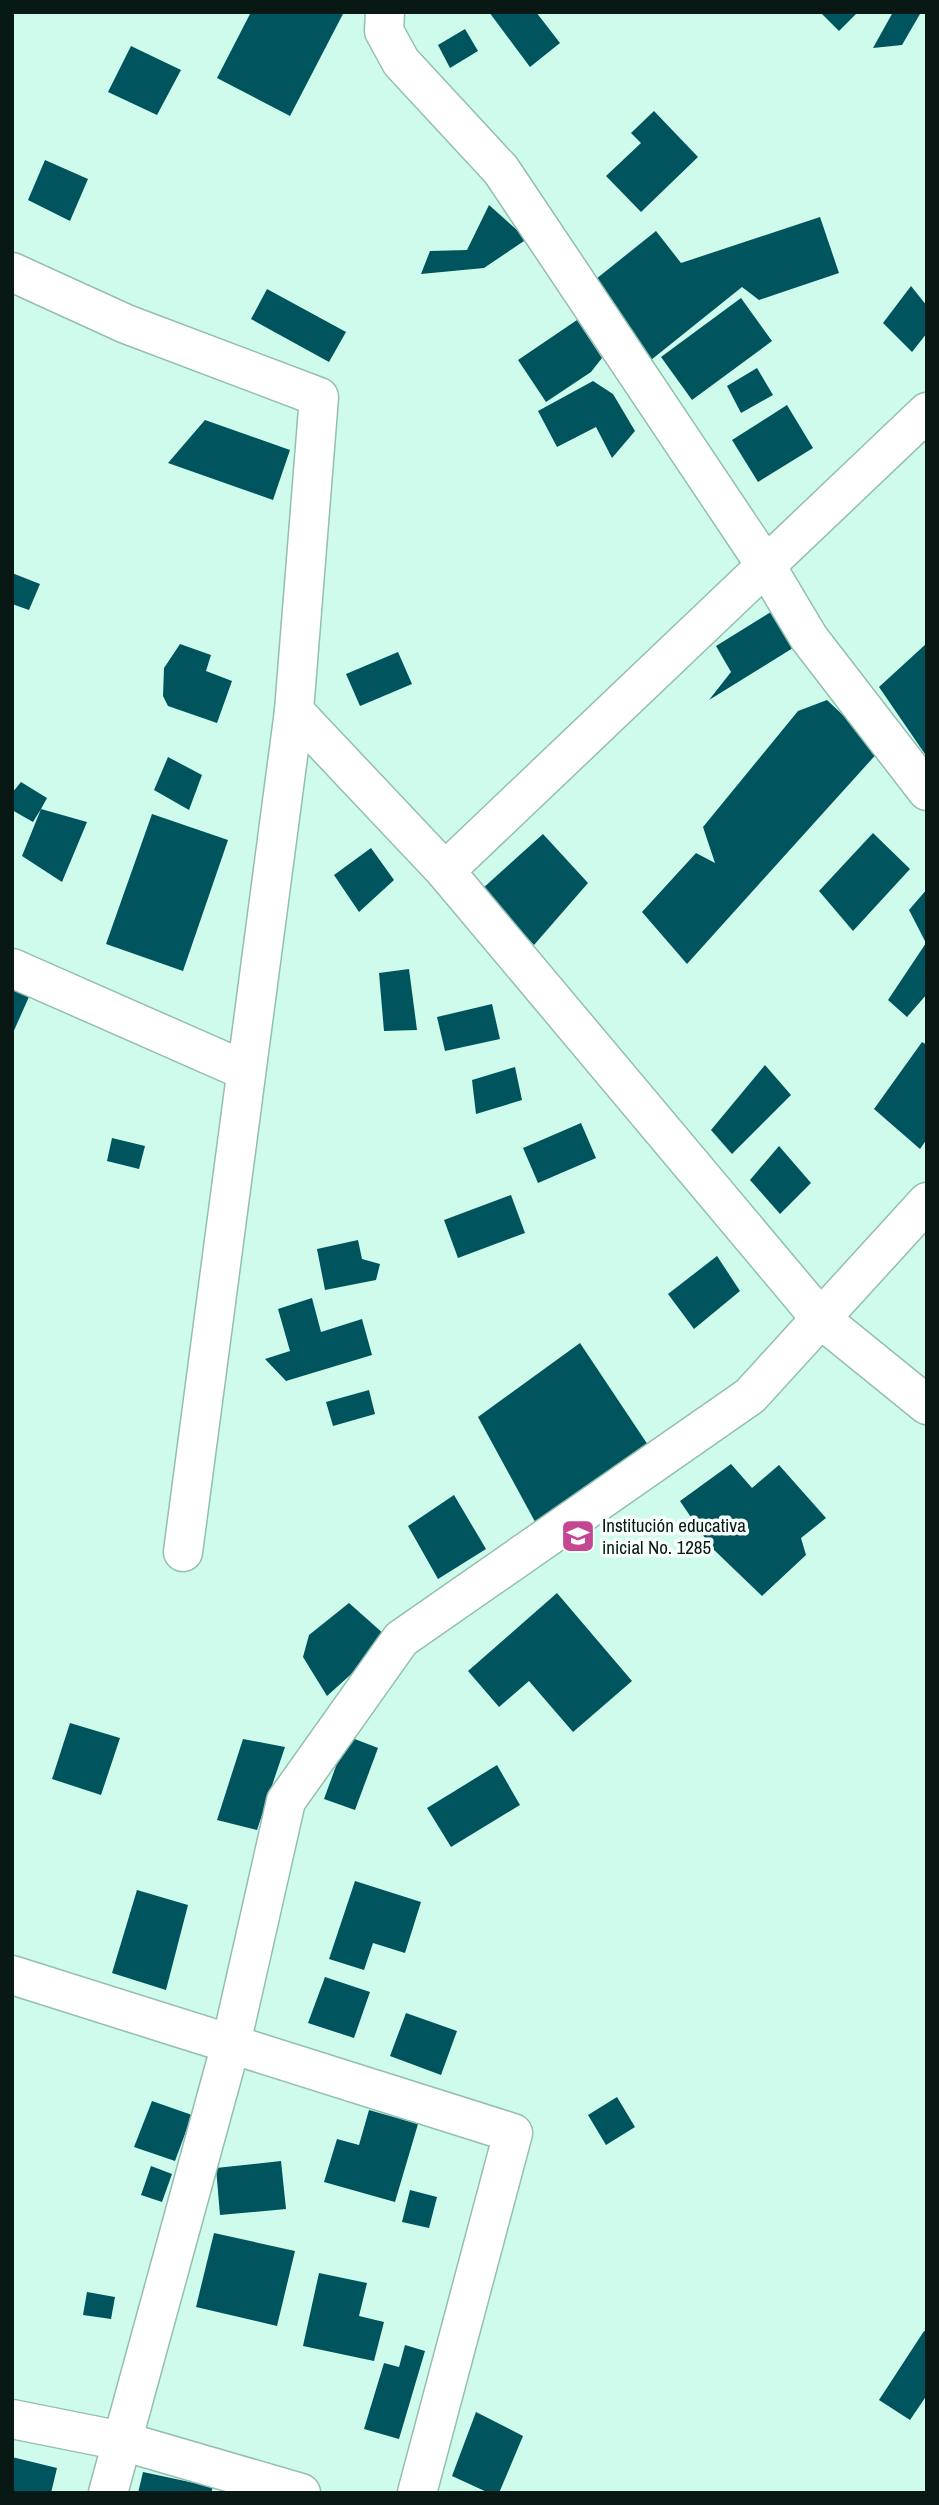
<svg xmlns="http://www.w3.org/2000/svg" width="939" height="2505" viewBox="0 0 939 2505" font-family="'Archivo Narrow',sans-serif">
  <rect width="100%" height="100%" fill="#cffbec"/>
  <!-- building -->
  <g fill="#00545d">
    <path d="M 251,12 L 344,12 L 290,116 L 217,78 Z"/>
    <path d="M 489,12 L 536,12 L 560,43 L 530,67 Z"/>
    <path d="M 820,12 L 858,12 L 839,31 Z"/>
    <path d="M 893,12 L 920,14 L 902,45 L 873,48 Z"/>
    <path d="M 465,29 L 478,51 L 450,68 L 438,45 Z"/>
    <path d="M 131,46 L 181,70 L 157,115 L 108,92 Z"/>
    <path d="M 654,111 L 698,157 L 641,212 L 606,176 L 641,143 L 631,133 Z"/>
    <path d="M 45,160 L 88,179 L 70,221 L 28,200 Z"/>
    <path d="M 489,205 L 527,239 L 484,268 L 421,274 L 430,251 L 467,250 Z"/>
    <path d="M 820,217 L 839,273 L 759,300 L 742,287 L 651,360 L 591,283 L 656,231 L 681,263 Z"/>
    <path d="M 911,286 L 927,306 L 927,333 L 912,352 L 883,323 Z"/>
    <path d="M 267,289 L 346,332 L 329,362 L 251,319 Z"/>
    <path d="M 741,298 L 772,341 L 692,400 L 661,357 Z"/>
    <path d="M 577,320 L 602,358 L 591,372 L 546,402 L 518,360 Z"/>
    <path d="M 757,368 L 773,395 L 741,413 L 727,386 Z"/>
    <path d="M 593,381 L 613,394 L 635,431 L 612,458 L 596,427 L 557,447 L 538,411 Z"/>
    <path d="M 787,405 L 813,448 L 758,482 L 732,440 Z"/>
    <path d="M 205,420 L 290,450 L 273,500 L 168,463 Z"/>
    <path d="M 12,573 L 40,584 L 29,610 L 12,604 Z"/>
    <path d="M 787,602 L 809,638 L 709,700 L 731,672 L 716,646 Z"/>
    <path d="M 927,643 L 927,757 L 879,687 Z"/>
    <path d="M 180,644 L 211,655 L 206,671 L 232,681 L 217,723 L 168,706 L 163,696 L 164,668 Z"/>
    <path d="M 398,652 L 412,684 L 360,706 L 346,674 Z"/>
    <path d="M 827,700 L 880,750 L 687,964 L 642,912 L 696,853 L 715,863 L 703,827 L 798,711 Z"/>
    <path d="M 168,757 L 202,775 L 189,810 L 154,790 Z"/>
    <path d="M 21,782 L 47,798 L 41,809 L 87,822 L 62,882 L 22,856 L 41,809 L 33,822 L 12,810 L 12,793 Z"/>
    <path d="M 152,814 L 228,840 L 183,971 L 106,944 Z"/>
    <path d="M 873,833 L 910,869 L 853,931 L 819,891 Z"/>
    <path d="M 543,834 L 588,883 L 534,945 L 482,889 Z"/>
    <path d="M 371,848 L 394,880 L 359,912 L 334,875 Z"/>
    <path d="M 927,889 L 927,994 L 907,1017 L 888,1000 L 926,943 L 909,910 Z"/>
    <path d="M 409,969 L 417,1030 L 384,1031 L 379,973 Z"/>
    <path d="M 12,982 L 32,990 L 12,1035 Z"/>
    <path d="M 492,1004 L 500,1039 L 445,1051 L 437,1017 Z"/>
    <path d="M 922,1042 L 927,1045 L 927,1139 L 920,1149 L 874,1109 Z"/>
    <path d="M 765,1065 L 791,1095 L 732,1154 L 711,1130 Z"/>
    <path d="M 515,1067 L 522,1100 L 476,1114 L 472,1080 Z"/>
    <path d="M 581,1123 L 596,1158 L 538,1183 L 523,1148 Z"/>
    <path d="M 112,1138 L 145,1146 L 139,1169 L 107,1161 Z"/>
    <path d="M 779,1146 L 811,1183 L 780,1214 L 750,1180 Z"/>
    <path d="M 511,1195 L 525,1233 L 458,1258 L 444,1220 Z"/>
    <path d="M 358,1240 L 362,1259 L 380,1264 L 376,1280 L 325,1290 L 317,1249 Z"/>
    <path d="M 717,1256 L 740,1291 L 694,1329 L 668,1294 Z"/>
    <path d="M 312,1298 L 321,1332 L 362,1319 L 372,1355 L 286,1381 L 265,1359 L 290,1351 L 278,1309 Z"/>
    <path d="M 580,1343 L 650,1448 L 539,1529 L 478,1417 Z"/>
    <path d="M 369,1390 L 375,1414 L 333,1426 L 326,1402 Z"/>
    <path d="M 731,1464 L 752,1488 L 779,1465 L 826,1518 L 801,1538 L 806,1555 L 762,1596 L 711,1547 L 680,1501 Z"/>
    <path d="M 454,1495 L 486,1549 L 438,1579 L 408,1526 Z"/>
    <path d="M 557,1593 L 632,1681 L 573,1732 L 529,1681 L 499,1707 L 468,1671 Z"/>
    <path d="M 349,1603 L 385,1635 L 369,1658 L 327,1696 L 303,1657 L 309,1635 Z"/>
    <path d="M 70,1723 L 120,1738 L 101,1795 L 52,1779 Z"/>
    <path d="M 347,1736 L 378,1748 L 355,1810 L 324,1799 Z"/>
    <path d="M 243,1739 L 285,1747 L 257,1830 L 217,1820 Z"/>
    <path d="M 497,1765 L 520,1805 L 451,1847 L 427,1808 Z"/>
    <path d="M 355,1881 L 421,1902 L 405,1953 L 373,1943 L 364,1970 L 329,1959 Z"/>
    <path d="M 137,1890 L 188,1905 L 166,1990 L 112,1973 Z"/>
    <path d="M 325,1977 L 370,1992 L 354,2038 L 308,2023 Z"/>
    <path d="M 406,2013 L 457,2031 L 441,2075 L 390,2056 Z"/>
    <path d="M 617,2097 L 635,2127 L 606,2145 L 588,2115 Z"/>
    <path d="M 152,2101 L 192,2115 L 175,2161 L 134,2147 Z"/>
    <path d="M 369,2110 L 418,2124 L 395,2202 L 324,2182 L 337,2139 L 359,2145 Z"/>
    <path d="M 281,2161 L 286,2209 L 220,2215 L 216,2168 Z"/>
    <path d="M 151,2166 L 172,2174 L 162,2202 L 141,2195 Z"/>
    <path d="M 410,2190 L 437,2197 L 429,2228 L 402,2222 Z"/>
    <path d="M 214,2233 L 295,2251 L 277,2326 L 196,2307 Z"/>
    <path d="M 319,2273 L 367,2283 L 359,2316 L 384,2322 L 374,2361 L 303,2346 Z"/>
    <path d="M 87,2292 L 115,2297 L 111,2319 L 83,2315 Z"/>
    <path d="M 924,2331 L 927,2332 L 927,2395 L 910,2420 L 879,2400 Z"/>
    <path d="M 405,2345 L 425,2351 L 399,2439 L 364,2429 L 384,2363 L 399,2367 Z"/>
    <path d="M 476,2412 L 523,2436 L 499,2493 L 489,2493 L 452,2476 Z"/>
    <path d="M 12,2457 L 57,2468 L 51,2493 L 12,2493 Z"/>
    <path d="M 143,2472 L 213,2487 L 211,2493 L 138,2493 Z"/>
  </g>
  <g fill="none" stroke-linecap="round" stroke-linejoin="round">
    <!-- minor casing -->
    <g stroke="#94beb0" stroke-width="41">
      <g id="minor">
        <path d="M 385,12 L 384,31 L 401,62 L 501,170 L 766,566 L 809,638 L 927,791"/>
        <path d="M 12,272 L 126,324 L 319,397 L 294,711 L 183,1552"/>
        <path d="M 294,711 L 445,871 L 821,1319 L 927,1405"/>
        <path d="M 445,871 L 927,412"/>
        <path d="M 12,968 L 246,1071"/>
        <path d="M 12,1975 L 513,2133 L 417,2493"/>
        <path d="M 12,2419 L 122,2441 L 301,2493"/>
        <path d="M 108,2493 L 231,2044 L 286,1801 L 401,1639 L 750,1396 L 927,1202"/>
      </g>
    </g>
    <!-- minor -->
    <use href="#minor" stroke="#fff" stroke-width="38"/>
  </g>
  <!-- icons -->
  <defs>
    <g id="school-square" transform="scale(1.75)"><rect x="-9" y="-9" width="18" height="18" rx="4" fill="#c54793" stroke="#f6fffc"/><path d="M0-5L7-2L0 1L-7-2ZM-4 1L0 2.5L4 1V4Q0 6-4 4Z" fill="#fff"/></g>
  </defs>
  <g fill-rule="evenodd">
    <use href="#school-square" x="578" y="1536"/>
  </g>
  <g text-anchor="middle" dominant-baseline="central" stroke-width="7" stroke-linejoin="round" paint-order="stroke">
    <!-- poi labels -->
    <g font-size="19" fill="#081814" stroke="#f6fffc" text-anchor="start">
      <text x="602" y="1525">Institución educativa<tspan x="602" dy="22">inicial No. 1285</tspan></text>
    </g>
  </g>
  <!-- border -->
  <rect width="939" height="2505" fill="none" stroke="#081814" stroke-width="28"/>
</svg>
